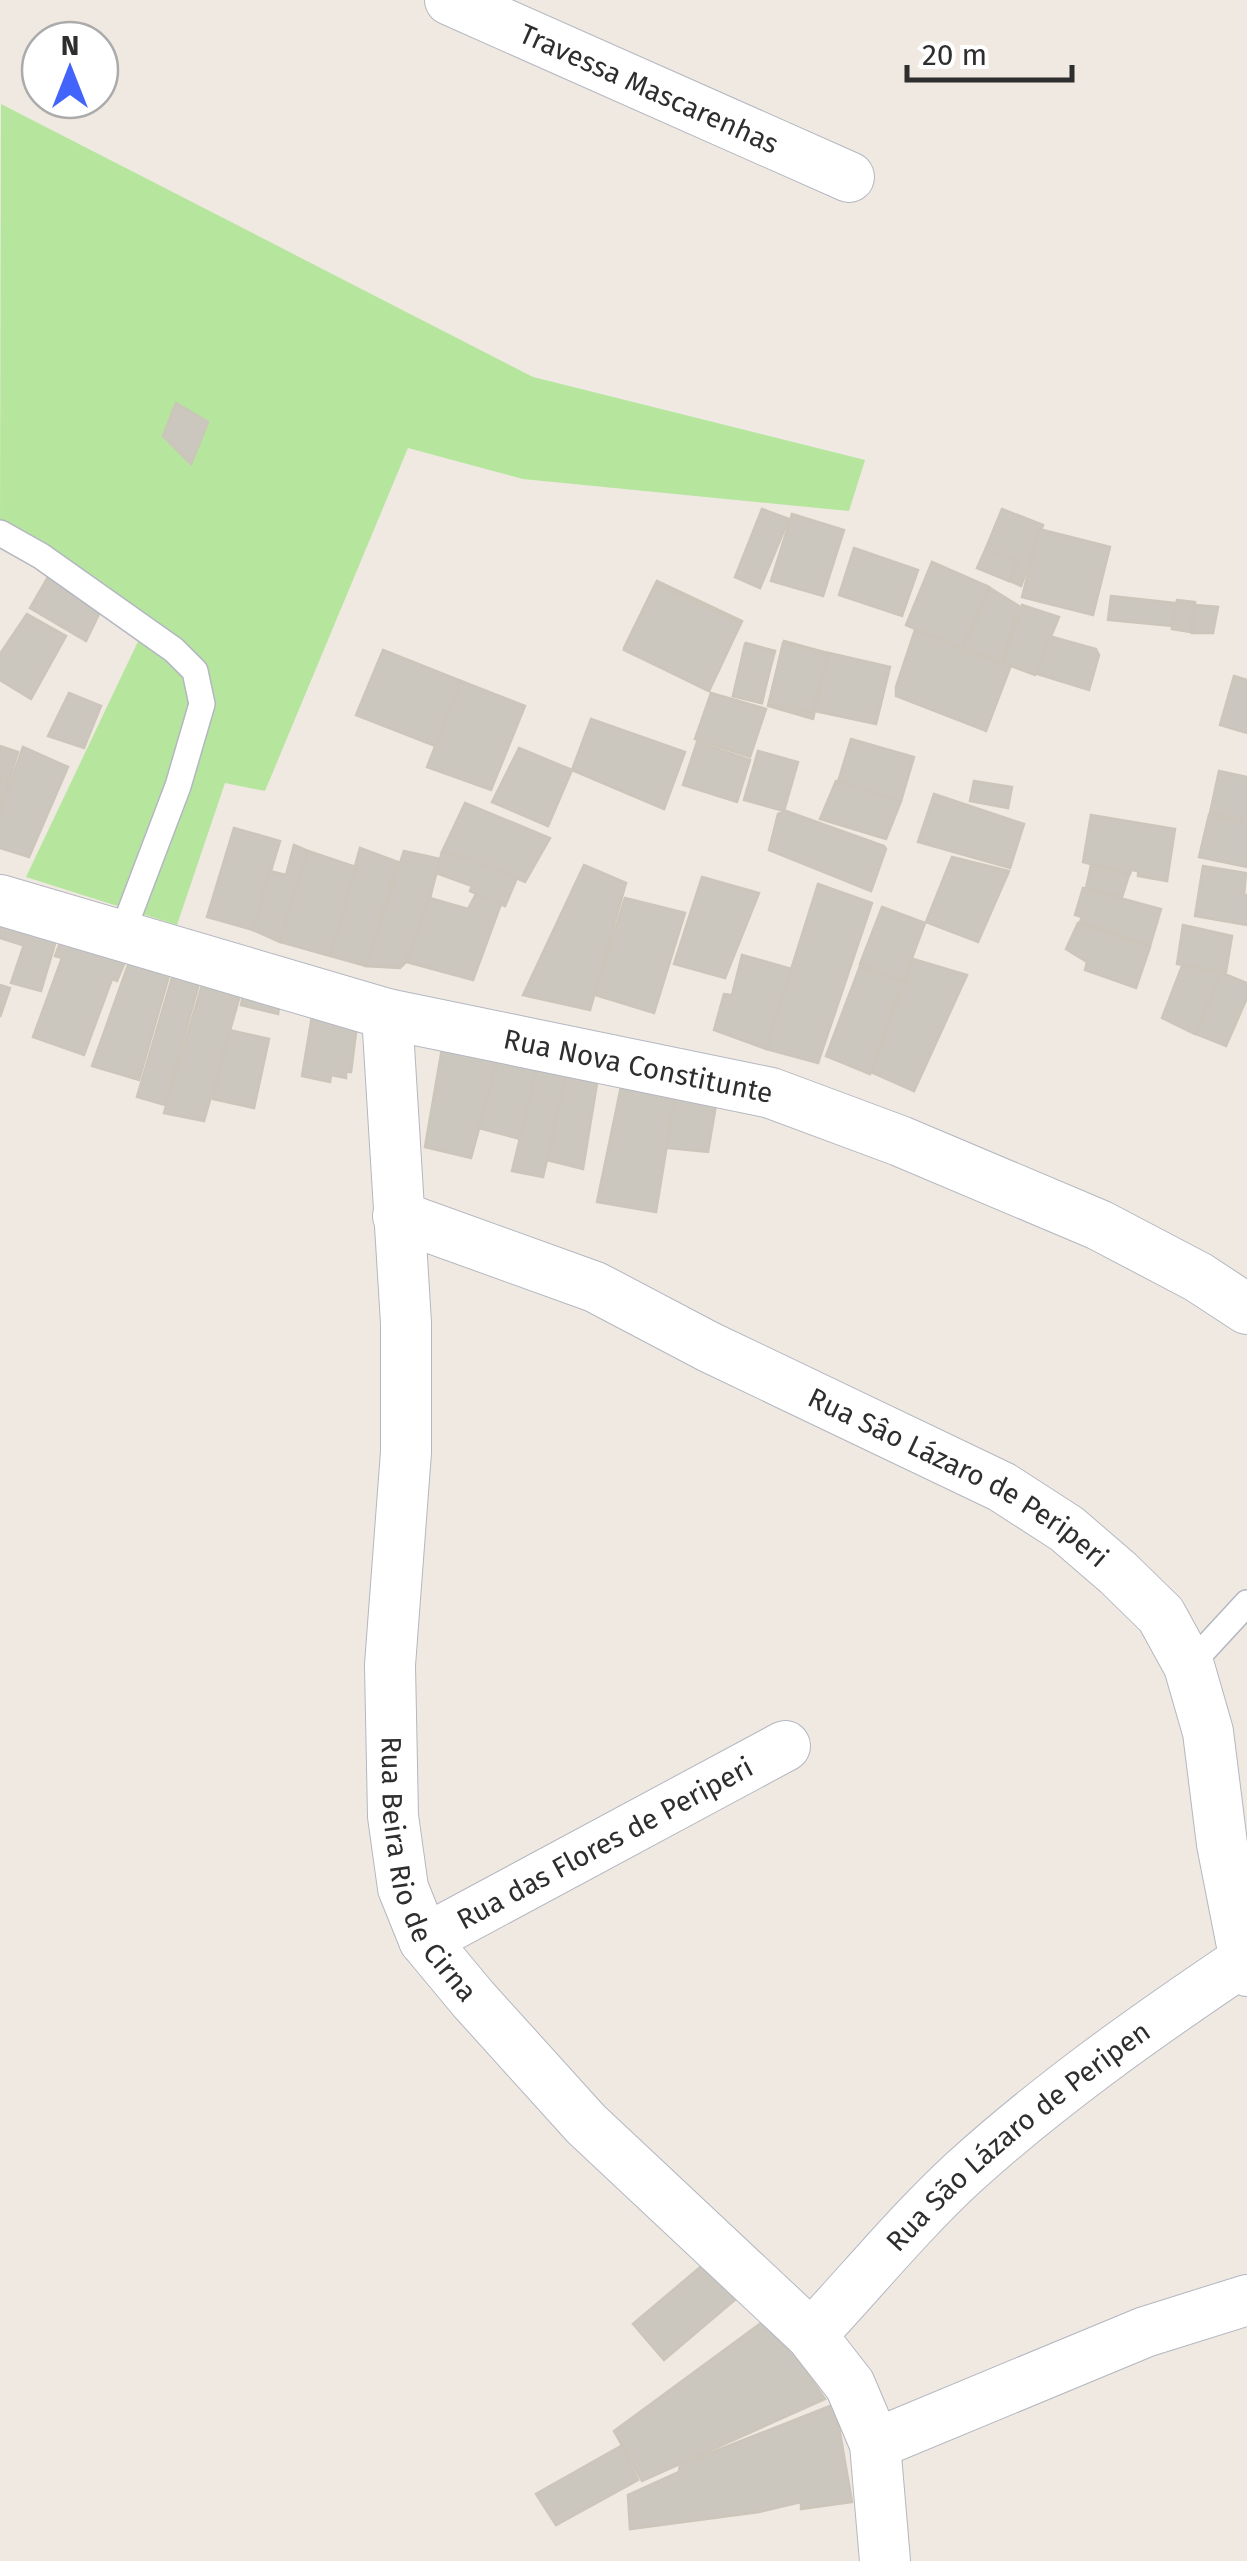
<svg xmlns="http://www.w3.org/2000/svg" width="1247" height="2561" viewBox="0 0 1247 2561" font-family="'Fira Sans',sans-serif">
  <rect width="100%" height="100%" fill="#efe9e1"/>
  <!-- green -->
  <path fill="#b6e59e" d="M 1,104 L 533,377 L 865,460 L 849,511 L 523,479 L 408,448 L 265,791 L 225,783 L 177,925 L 26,877 L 143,631 L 0,538 Z"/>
  <!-- building -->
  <g fill="#cbc7bf" stroke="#cbc5ba" stroke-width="2.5">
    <path d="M 176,403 L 208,422 L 191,464 L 163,436 Z"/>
    <path d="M 762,509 L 789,519 L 760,588 L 735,577 Z"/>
    <path d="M 1002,509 L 1043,525 L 1021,586 L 1010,581 L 1017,561 L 986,548 Z"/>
    <path d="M 792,514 L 844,530 L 823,596 L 771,581 Z"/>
    <path d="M 1039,529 L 1110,547 L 1093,615 L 1022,597 Z"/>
    <path d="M 854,548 L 918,570 L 902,616 L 839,595 Z"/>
    <path d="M 986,548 L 1017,561 L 1009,581 L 977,568 Z"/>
    <path d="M 932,562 L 989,587 L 962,649 L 906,625 Z"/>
    <path d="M 48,577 L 101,610 L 86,641 L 30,608 Z"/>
    <path d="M 657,581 L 742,621 L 707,690 L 624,648 Z"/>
    <path d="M 656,583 L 741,623 L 709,691 L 624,650 Z"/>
    <path d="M 990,588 L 1019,606 L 1002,663 L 964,647 Z"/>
    <path d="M 1111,596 L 1176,603 L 1172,626 L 1108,620 Z"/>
    <path d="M 1177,600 L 1195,602 L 1191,632 L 1172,629 Z"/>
    <path d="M 1022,605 L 1059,617 L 1035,675 L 1003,663 Z"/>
    <path d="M 1195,605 L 1218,607 L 1213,633 L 1192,633 Z"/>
    <path d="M 27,614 L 66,636 L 31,699 L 0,680 L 0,654 Z"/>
    <path d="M 915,630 L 1010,668 L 986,731 L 896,696 L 896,687 Z"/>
    <path d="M 1049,636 L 1096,649 L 1099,655 L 1089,690 L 1037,674 Z"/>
    <path d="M 784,641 L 827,653 L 813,719 L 768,706 Z"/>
    <path d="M 746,643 L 774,651 L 762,703 L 733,696 Z"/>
    <path d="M 783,643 L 828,653 L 813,713 L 769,703 Z"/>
    <path d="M 745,644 L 775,651 L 761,703 L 733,696 Z"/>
    <path d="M 383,650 L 461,681 L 435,746 L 356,715 Z"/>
    <path d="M 829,653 L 890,667 L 876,724 L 815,711 Z"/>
    <path d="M 1234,676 L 1247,680 L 1247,733 L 1220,725 Z"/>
    <path d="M 461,681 L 525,706 L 491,790 L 427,767 Z"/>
    <path d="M 69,693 L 101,706 L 84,748 L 48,736 Z"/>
    <path d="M 711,693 L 766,709 L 750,757 L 695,739 Z"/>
    <path d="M 591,719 L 685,752 L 664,809 L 572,770 Z"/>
    <path d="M 851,739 L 914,757 L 901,801 L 838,782 Z"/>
    <path d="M 697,742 L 750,760 L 737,802 L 683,785 Z"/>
    <path d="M 0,746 L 18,752 L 0,808 Z"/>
    <path d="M 23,747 L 68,767 L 29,857 L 0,848 L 0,812 Z"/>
    <path d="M 519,748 L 572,770 L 548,826 L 492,802 Z"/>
    <path d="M 758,751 L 798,762 L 784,811 L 744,800 Z"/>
    <path d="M 1219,771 L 1247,777 L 1247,821 L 1210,813 Z"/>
    <path d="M 836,781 L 901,801 L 886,839 L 820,819 Z"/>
    <path d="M 974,781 L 1012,787 L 1008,808 L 970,801 Z"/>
    <path d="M 934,794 L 1024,824 L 1010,868 L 918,842 Z"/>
    <path d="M 465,803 L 550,838 L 525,882 L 474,860 L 442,852 Z"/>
    <path d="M 786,811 L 884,846 L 886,849 L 871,891 L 769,850 L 778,814 Z"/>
    <path d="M 1091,815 L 1175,829 L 1167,881 L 1138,876 L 1138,871 L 1131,870 L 1130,874 L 1083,862 Z"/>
    <path d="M 1209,815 L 1247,823 L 1247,867 L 1199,857 Z"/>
    <path d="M 234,828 L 280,841 L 253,930 L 207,917 Z"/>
    <path d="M 294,845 L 308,851 L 280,942 L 253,930 L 270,871 L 286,875 Z"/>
    <path d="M 360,848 L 398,862 L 366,966 L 330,956 Z"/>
    <path d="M 308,851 L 356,867 L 330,956 L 280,942 Z"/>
    <path d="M 404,851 L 440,859 L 430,898 L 406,962 L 400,968 L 366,966 Z"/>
    <path d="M 442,852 L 474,860 L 517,878 L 505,906 L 470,891 L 472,886 L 436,873 Z"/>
    <path d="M 952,857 L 1009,871 L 978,942 L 926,922 Z"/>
    <path d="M 584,865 L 626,883 L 590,1010 L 523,995 Z"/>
    <path d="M 1091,865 L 1129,875 L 1122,897 L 1086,888 Z"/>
    <path d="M 1203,866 L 1246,873 L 1244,895 L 1247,895 L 1247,925 L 1195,916 Z"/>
    <path d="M 702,877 L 759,893 L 725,978 L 674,964 Z"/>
    <path d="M 818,884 L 872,903 L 818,1063 L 766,1049 Z"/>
    <path d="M 1083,888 L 1161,909 L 1150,946 L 1080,922 L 1082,917 L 1075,915 Z"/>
    <path d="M 476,894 L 501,904 L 473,980 L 406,962 L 430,898 L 468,909 Z"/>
    <path d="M 625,898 L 685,913 L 654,1013 L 595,995 Z"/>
    <path d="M 882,907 L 925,923 L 903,982 L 860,964 Z"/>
    <path d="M 0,911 L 32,921 L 25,946 L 0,938 Z"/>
    <path d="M 32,921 L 60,927 L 41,991 L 11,983 Z"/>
    <path d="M 1078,923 L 1150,947 L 1136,988 L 1085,970 L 1087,962 L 1066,949 Z"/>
    <path d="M 1183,925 L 1232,936 L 1226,972 L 1177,964 Z"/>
    <path d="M 66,927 L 130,950 L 117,981 L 112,979 L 84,1055 L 33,1037 L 62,958 L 55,956 Z"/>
    <path d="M 133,951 L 173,962 L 139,1080 L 92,1066 Z"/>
    <path d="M 742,955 L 792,969 L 766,1049 L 714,1030 L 724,994 L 732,995 Z"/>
    <path d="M 913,959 L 967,975 L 914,1091 L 871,1072 Z"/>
    <path d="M 176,964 L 202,973 L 165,1105 L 137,1097 Z"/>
    <path d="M 860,966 L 902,982 L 870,1074 L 826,1056 Z"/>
    <path d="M 1182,966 L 1221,973 L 1195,1034 L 1162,1018 Z"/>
    <path d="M 1222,973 L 1247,983 L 1247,998 L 1226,1046 L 1196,1034 Z"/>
    <path d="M 205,975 L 243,985 L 204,1121 L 164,1113 Z"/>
    <path d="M 0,985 L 10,988 L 0,1017 Z"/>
    <path d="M 245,985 L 281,994 L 278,1014 L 241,1005 Z"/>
    <path d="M 313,1010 L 358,1017 L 351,1072 L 346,1072 L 346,1078 L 331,1075 L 330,1082 L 302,1076 Z"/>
    <path d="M 229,1030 L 269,1039 L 254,1108 L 213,1099 Z"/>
    <path d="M 445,1031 L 502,1044 L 471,1158 L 425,1147 Z"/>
    <path d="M 502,1044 L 541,1052 L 520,1139 L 479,1128 Z"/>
    <path d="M 541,1052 L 570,1059 L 543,1177 L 512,1171 Z"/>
    <path d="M 570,1059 L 600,1065 L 583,1169 L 547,1160 Z"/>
    <path d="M 624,1072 L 677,1084 L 656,1212 L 597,1202 Z"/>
    <path d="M 677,1084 L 718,1093 L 708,1152 L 667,1148 Z"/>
    <path d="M 711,2258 L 743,2293 L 664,2360 L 633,2324 Z"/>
    <path d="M 769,2317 L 825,2399 L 642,2481 L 614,2431 Z"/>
    <path d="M 835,2404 L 852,2502 L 801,2509 L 801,2502 L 759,2512 L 630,2529 L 628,2495 L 679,2472 L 680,2465 Z"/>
    <path d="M 621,2446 L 638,2480 L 556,2525 L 536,2494 Z"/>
  </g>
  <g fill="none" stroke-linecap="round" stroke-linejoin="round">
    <!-- lane casing -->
    <g stroke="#b4b7c1" stroke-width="28">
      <g id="lane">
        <path d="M 0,533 L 41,556 L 174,650 L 195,671 L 202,704 L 178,786 L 121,936"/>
        <path d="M 1189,1666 L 1247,1603"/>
      </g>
    </g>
    <!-- street casing -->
    <g stroke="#b4b7c1" stroke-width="52">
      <g id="street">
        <path id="s1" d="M 450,0 L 849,177"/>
        <path id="s2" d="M 0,900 L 387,1014 L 771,1093 L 900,1141 L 1099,1225 L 1198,1277 L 1247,1309"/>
        <path id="s3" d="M 387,1014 L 406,1323 L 406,1452 L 390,1665 L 393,1816 L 403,1888 L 424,1940 L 473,1999 L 586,2124 L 811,2335 L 850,2385 L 875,2444 L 885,2561"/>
        <path id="s4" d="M 398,1216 L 595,1287 L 709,1347 L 1002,1487 L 1067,1529 L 1118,1573 L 1161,1615 L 1189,1666 L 1208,1732 L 1222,1844 L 1247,1971"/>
        <path id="s5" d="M 424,1940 L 785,1746"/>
        <path id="s6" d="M 811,2335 C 861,2282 909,2223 963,2173 C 1050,2094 1145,2027 1243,1961"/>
        <path d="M 875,2444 L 1145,2332 L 1247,2300"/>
      </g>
    </g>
    <!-- lane -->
    <use href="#lane" stroke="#fff" stroke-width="25"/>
    <!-- street -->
    <use href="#street" stroke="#fff" stroke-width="50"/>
  </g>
  <g text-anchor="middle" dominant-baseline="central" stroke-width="8" stroke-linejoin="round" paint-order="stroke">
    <!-- street labels -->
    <g font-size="28" fill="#2e2e2e" stroke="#fff">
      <text stroke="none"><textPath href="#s1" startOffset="218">Travessa Mascarenhas</textPath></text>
      <text stroke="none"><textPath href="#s2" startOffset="660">Rua Nova Constitunte</textPath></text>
      <text stroke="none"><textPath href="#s4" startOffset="620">Rua Sâo Lázaro de Periperi</textPath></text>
      <text stroke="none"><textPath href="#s5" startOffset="205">Rua das Flores de Periperi</textPath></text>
      <text stroke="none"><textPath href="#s3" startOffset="865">Rua Beira Rio de Cirna</textPath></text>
      <text stroke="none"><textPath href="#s6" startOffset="288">Rua São Lázaro de Peripen</textPath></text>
    </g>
  </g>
  <!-- north arrow -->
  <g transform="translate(70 70)"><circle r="48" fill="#ffffff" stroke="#ababab" stroke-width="2.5"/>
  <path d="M0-8L18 38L0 25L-18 38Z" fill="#4264fb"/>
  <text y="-15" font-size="28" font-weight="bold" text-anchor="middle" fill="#2e2e2e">N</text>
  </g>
  <!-- scale -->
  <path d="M907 65v15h165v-15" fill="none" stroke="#2e2e2e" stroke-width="5"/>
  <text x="922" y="65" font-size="30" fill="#2e2e2e" stroke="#ffffff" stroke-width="8" paint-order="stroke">20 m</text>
</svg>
